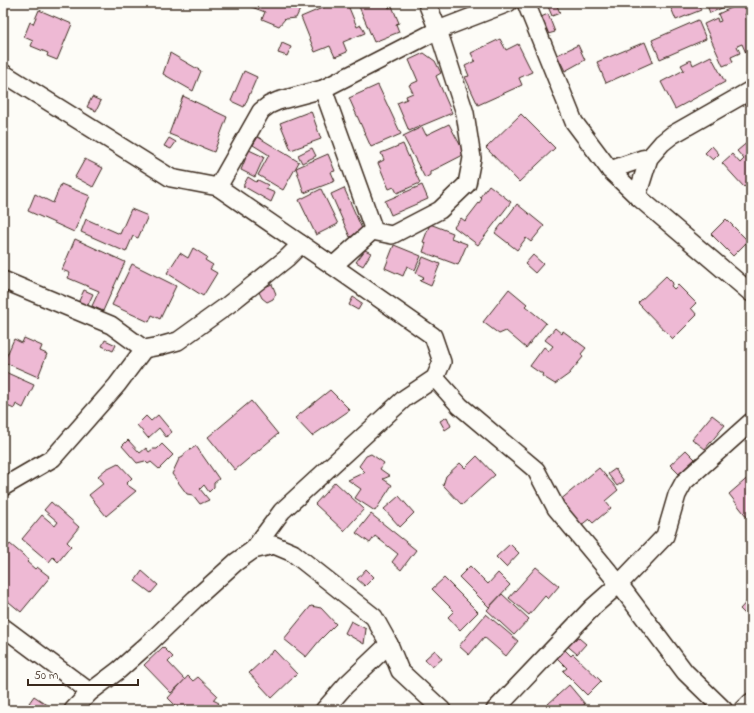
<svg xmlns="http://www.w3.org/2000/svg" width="754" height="713" viewBox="0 0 754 713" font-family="'Indie Flower',sans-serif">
  <rect width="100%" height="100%" fill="#fdfcf7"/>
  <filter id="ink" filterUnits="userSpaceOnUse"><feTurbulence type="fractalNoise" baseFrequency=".025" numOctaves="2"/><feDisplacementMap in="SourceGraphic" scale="8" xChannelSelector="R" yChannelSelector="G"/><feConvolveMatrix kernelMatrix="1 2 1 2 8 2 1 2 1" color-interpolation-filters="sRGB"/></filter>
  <g filter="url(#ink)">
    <!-- building -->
    <g fill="#eeb9d4" stroke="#3b2a1e">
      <path d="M 251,3 L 303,3 L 296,18 L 285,19 L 279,26 L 262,19 L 265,12 L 249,6 Z"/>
      <path d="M 334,3 L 347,3 L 357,27 L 361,25 L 365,33 L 343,42 L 347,52 L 335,57 L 330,46 L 315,52 L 301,17 Z"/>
      <path d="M 360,3 L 387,3 L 389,8 L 392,6 L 399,23 L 396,24 L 399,32 L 374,42 L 358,4 Z"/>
      <path d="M 549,3 L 556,3 L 560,13 L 552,16 L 547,4 Z"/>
      <path d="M 669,3 L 698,3 L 701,10 L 676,20 Z"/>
      <path d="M 706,3 L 734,3 L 710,13 Z"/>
      <path d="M 740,4 L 741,8 L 750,4 L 751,7 L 751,12 L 745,14 L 751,29 L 751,51 L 746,53 L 742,44 L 737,46 L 740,53 L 731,57 L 733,62 L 723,66 L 704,24 L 717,18 L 718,22 L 721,21 L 718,14 Z"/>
      <path d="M 39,10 L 72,24 L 57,60 L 47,56 L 48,53 L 31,46 L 33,41 L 24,37 L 30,22 L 33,24 Z"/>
      <path d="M 548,14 L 555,32 L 548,34 L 541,17 Z"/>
      <path d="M 698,20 L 706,39 L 660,59 L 652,40 Z"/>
      <path d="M 500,39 L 506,50 L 518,44 L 532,72 L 519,78 L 522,85 L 478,105 L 465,77 L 469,76 L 465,66 L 475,61 L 471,53 Z"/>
      <path d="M 645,42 L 653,62 L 606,83 L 597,62 Z"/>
      <path d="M 282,43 L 291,47 L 287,56 L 278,53 Z"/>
      <path d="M 578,45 L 585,60 L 565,71 L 557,55 Z"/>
      <path d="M 170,53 L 201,71 L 193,91 L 163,74 Z"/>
      <path d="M 424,53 L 435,61 L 441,73 L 436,76 L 452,113 L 409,131 L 397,103 L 407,99 L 406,96 L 413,93 L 409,85 L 418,81 L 409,60 Z"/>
      <path d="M 711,56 L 725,82 L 675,109 L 661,82 L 684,70 L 681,65 L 691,60 L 693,65 Z"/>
      <path d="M 244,71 L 257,77 L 244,107 L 231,101 Z"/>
      <path d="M 378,85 L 401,134 L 371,147 L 349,98 Z"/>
      <path d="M 183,96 L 227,117 L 214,152 L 169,134 Z"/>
      <path d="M 92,97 L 101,101 L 96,111 L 87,107 Z"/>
      <path d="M 311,111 L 321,139 L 291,150 L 280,123 Z"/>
      <path d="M 521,114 L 555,148 L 519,182 L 486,148 Z"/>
      <path d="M 449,124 L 465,154 L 430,172 L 430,175 L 425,178 L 403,136 L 422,127 L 426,135 Z"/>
      <path d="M 258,137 L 299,162 L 283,190 L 258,175 L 269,155 L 253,145 Z"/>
      <path d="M 169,138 L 176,142 L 171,149 L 164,146 Z"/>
      <path d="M 749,141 L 751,143 L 751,181 L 744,187 L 722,163 L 732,154 L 740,163 L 744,159 L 737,151 Z"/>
      <path d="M 403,144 L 420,183 L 397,193 L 394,187 L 389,189 L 378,163 L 384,160 L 381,153 Z"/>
      <path d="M 712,146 L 719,154 L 713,160 L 705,153 Z"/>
      <path d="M 312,148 L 316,156 L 302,163 L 298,155 Z"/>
      <path d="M 249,150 L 264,157 L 255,177 L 241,170 Z"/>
      <path d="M 328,154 L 335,171 L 331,172 L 335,181 L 304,193 L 296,168 Z"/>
      <path d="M 85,159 L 103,168 L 93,187 L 75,177 Z"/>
      <path d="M 248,177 L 256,182 L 258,180 L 268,185 L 266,189 L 275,193 L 271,202 L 243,186 Z"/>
      <path d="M 61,184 L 90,196 L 74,232 L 28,211 L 35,194 L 53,203 Z"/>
      <path d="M 422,185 L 428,199 L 391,215 L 385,201 Z"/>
      <path d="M 489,185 L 511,202 L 478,245 L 454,227 L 461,218 L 465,221 L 482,199 L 480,197 Z"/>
      <path d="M 344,188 L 363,231 L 350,237 L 331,194 Z"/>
      <path d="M 321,189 L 338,224 L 316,235 L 299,200 Z"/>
      <path d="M 517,204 L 544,226 L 531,242 L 526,238 L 517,250 L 495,233 Z"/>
      <path d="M 131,209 L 148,216 L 138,238 L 133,236 L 126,252 L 81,232 L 86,219 L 120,234 Z"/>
      <path d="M 726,219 L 748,241 L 733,256 L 711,234 Z"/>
      <path d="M 430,224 L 453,233 L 451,238 L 467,244 L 458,265 L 423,252 L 426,243 L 423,242 Z"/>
      <path d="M 75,239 L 125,262 L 103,311 L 92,306 L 99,291 L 68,278 L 70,273 L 62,270 Z"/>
      <path d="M 394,245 L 421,256 L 415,270 L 407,266 L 403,276 L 385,268 Z"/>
      <path d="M 193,248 L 207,257 L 205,260 L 213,265 L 210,269 L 217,273 L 203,296 L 167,273 L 180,253 L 188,258 Z"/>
      <path d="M 365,250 L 371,253 L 363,266 L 356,262 Z"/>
      <path d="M 533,255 L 543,264 L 535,273 L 525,264 Z"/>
      <path d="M 423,257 L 440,264 L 431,286 L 420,281 L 424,277 L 416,273 Z"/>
      <path d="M 132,264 L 176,286 L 160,319 L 152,315 L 149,322 L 112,305 Z"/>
      <path d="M 666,276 L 673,283 L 671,286 L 674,289 L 678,285 L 696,303 L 691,308 L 697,315 L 673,339 L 638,303 Z"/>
      <path d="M 272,284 L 276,294 L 273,299 L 267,302 L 262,298 L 258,290 Z"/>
      <path d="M 509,289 L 527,304 L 525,306 L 546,323 L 526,348 L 506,331 L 499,334 L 483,322 Z"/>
      <path d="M 84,290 L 93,294 L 87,307 L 78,303 Z"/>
      <path d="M 353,297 L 362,303 L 358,310 L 349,305 Z"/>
      <path d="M 555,328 L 562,334 L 563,331 L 586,348 L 581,354 L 583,357 L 569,374 L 555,384 L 542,376 L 543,373 L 540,373 L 530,366 L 544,347 L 549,351 L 553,346 L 545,340 Z"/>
      <path d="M 24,338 L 42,346 L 40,351 L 47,354 L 38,377 L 4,362 L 14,339 L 22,343 Z"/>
      <path d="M 105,340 L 116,345 L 113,351 L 102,346 Z"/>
      <path d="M 3,371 L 34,385 L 23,408 L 16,404 L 14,409 L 3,404 Z"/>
      <path d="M 330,390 L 350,410 L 312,436 L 295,418 Z"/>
      <path d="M 251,401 L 278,434 L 235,470 L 208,437 Z"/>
      <path d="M 158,415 L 172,432 L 166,437 L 159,428 L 148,438 L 137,425 L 146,416 L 151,421 Z"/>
      <path d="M 712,415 L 725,425 L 705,449 L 692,439 Z"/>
      <path d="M 447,417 L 451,426 L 445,430 L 440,421 Z"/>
      <path d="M 128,440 L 140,453 L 146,448 L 149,452 L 153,449 L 157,449 L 162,444 L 173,455 L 159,469 L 151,462 L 148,464 L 145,461 L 137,463 L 122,446 Z"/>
      <path d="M 196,446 L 219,479 L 214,483 L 214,487 L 209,492 L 204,485 L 200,489 L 209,500 L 200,504 L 193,495 L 187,494 L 172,474 L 179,459 L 183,457 L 185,453 Z"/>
      <path d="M 686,450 L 695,459 L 679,474 L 670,465 Z"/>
      <path d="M 371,454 L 384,463 L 380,469 L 390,476 L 383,479 L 392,485 L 375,511 L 355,498 L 361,489 L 348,480 L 365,472 L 359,466 L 366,456 Z"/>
      <path d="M 477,456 L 495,475 L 462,505 L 443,485 L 446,476 L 460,463 L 465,468 Z"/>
      <path d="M 118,463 L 132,478 L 126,484 L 136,491 L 106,516 L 89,495 L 104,483 L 98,476 L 106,469 Z"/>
      <path d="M 599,468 L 618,490 L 605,501 L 611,508 L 593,523 L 589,519 L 580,526 L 559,501 Z"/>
      <path d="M 615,469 L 624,481 L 617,486 L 608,474 Z"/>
      <path d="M 751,475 L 751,514 L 747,517 L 729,494 Z"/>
      <path d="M 335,482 L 364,509 L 344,531 L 315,504 Z"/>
      <path d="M 399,496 L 414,513 L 400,527 L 384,509 Z"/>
      <path d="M 51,502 L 79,527 L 67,542 L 71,546 L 58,562 L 53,557 L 49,562 L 22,539 L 42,515 L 55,526 L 58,522 L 44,510 Z"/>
      <path d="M 371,514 L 416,550 L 401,570 L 392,562 L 398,554 L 375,536 L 370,543 L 356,533 Z"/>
      <path d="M 10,544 L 29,560 L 27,562 L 35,569 L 37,567 L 50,577 L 21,612 L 3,597 L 3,553 Z"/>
      <path d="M 510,544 L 519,553 L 506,567 L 496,557 Z"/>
      <path d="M 470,566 L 488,584 L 498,573 L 510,585 L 489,607 L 459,577 Z"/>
      <path d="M 536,567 L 559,586 L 548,599 L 545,596 L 529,615 L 509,598 Z"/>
      <path d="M 366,569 L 374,577 L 365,586 L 357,579 Z"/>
      <path d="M 142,571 L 158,585 L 151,593 L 135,581 Z"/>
      <path d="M 444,578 L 478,612 L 460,630 L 448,617 L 454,611 L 432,589 Z"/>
      <path d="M 502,594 L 529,619 L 514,635 L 487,610 Z"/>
      <path d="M 751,597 L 751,620 L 740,609 Z"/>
      <path d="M 311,606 L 321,608 L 336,624 L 320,640 L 306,657 L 284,639 Z"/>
      <path d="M 486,614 L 518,641 L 506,656 L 484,637 L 469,655 L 459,646 Z"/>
      <path d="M 351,621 L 366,629 L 364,644 L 345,633 Z"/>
      <path d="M 573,633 L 586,644 L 577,654 L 564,643 Z"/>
      <path d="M 163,647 L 173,657 L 168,662 L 185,680 L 171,693 L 144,665 Z"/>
      <path d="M 564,649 L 571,656 L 573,654 L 601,681 L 587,695 L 563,671 L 567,668 L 556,657 Z"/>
      <path d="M 274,650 L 297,674 L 272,698 L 249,673 Z"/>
      <path d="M 435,650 L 442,659 L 432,667 L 425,659 Z"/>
      <path d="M 188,676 L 193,681 L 198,677 L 217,695 L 213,700 L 219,703 L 213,710 L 180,710 L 168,698 Z"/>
      <path d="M 569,685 L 585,704 L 578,710 L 554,710 L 548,704 Z"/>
      <path d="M 34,696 L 49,706 L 46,710 L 30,710 L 33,706 L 29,703 Z"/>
    </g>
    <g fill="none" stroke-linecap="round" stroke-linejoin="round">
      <!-- minor casing -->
      <g stroke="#3b2a1e" stroke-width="20">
        <g id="minor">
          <path d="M 526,3 L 574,122 L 610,170 L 637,196 L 751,293"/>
          <path d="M 3,73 L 171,178 L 218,187 L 333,266 L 433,336 L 442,362 L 435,378 L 405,398 L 282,511 L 253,550"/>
          <path d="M 323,89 L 372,225 L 372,231 L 333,266"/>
          <path d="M 610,170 L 642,159 L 649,158"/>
          <path d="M 218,187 L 261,111 L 269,105 L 278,101 L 323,89 L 438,30 L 508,3"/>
          <path d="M 637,196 L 649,158 L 662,143 L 672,135 L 751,90"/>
          <path d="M 372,231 L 392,235 L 440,210 L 467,184 L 472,158 L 465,113 L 438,30 L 427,3"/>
          <path d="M 3,280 L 111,325 L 144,349 L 160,346 L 178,341 L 228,305 L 287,258 L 301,244"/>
          <path d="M 435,378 L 460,406 L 536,470 L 556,508 L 619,584 L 685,672 L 724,710"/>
          <path d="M 3,487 L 53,458 L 117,385 L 144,349"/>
          <path d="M 3,627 L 90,692"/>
          <path d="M 73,710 L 90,692 L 119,670 L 147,645 L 195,599 L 236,562 L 253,550 L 274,545 L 293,553 L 374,617 L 389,644 L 400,671 L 442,710"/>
          <path d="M 324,710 L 346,685 L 389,644"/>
          <path d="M 495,710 L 593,607 L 619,584 L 665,536 L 677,495 L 684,482 L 751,422"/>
          <path d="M 743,710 L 751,702"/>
        </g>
      </g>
      <!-- minor -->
      <use href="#minor" stroke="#fdfcf7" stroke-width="17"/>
    </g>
  </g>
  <!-- margin -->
  <rect width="754" height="713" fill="none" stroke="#fdfcf7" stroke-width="16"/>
  <rect x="8" y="8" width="738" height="697" fill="none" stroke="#3b2a1e" stroke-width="1.5" filter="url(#ink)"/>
  <!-- scale -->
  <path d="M28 679v6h110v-6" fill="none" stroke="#3b2a1e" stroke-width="2"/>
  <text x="34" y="679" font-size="12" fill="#3b2a1e" stroke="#fdfcf7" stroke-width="3" paint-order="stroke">50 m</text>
</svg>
